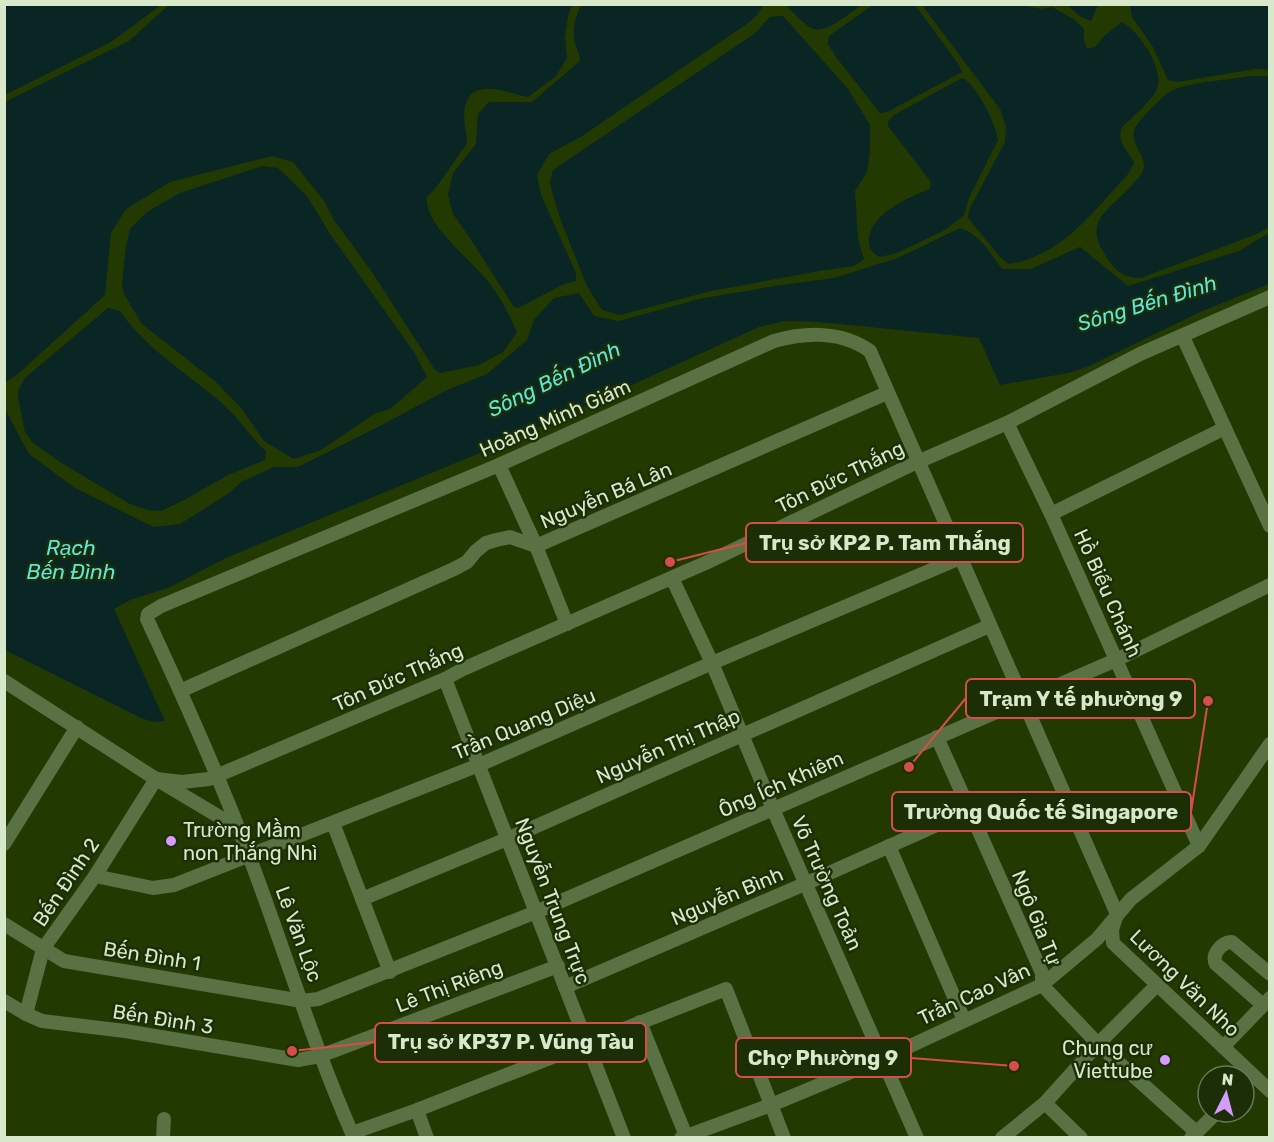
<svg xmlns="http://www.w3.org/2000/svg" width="1274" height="1142" viewBox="0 0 1274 1142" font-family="Rubik,sans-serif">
  <rect width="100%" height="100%" fill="#223902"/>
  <!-- water -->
  <g fill="#092524">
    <path d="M 5,4 L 161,4 L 161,5 L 111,42 L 5,95 Z"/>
    <path d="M 170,4 L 572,5 L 568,16 L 565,38 L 567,58 L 556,76 L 528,97 C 504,92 466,74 464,115 C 464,125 467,135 467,144 C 453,161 442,183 427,197 C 423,223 471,260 486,279 C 499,294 509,314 517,332 L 503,352 L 479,365 L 440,373 L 435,370 L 372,272 L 334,220 L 324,201 L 293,162 L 272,156 L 170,182 L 126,209 L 111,233 L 105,295 L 20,372 L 8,381 L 5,381 L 5,102 L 129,41 Z"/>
    <path d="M 581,5 L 763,5 L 758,14 L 751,21 L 582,136 L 549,154 L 537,175 L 541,195 L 576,273 L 576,281 L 564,284 L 518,308 L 514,307 L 468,235 L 453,214 L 448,195 L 453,173 L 476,144 L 478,114 L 489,102 L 532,102 L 580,61 C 580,52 575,46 574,38 C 572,27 577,15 581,5 Z"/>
    <path d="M 786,5 L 862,5 C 850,12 825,36 811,28 C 802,23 793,12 786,5 Z"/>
    <path d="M 873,5 L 915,5 L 959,65 L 962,72 L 887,112 L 880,113 L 836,57 L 828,44 L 829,36 Z"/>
    <path d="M 1022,5 L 1041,9 L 1052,7 L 1075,20 L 1084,29 L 1084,40 L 1087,49 L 1095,47 L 1104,36 L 1122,22 C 1139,31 1165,70 1157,89 C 1152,100 1131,119 1122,127 C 1116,141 1128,151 1134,163 L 1129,173 C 1094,210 1063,256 1008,264 L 1001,258 L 968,218 L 969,210 L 1005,142 L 1006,126 L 1000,109 L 922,5 Z"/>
    <path d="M 1067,5 L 1098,5 L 1091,21 L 1081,17 Z"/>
    <path d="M 1130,5 L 1269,5 L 1269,70 L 1255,69 L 1177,82 L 1168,80 L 1153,47 L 1132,17 Z"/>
    <path d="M 783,16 L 848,89 L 870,125 L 870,151 L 867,172 L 855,191 L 858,239 L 864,259 L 854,266 L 819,271 L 711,291 L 620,315 L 602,310 L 587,286 L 561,221 L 552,192 L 550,181 L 553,170 L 754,34 L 770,17 Z"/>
    <path d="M 1250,76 L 1269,76 L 1269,227 L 1259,233 L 1141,278 C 1129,279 1117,273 1110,262 C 1081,222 1104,215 1130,187 C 1134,182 1140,178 1142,173 C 1149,160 1136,151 1134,138 C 1132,128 1139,122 1145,115 C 1154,106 1162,96 1173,90 C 1191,82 1229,80 1250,76 Z"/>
    <path d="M 962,78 C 976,83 996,124 998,140 L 969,198 L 964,215 L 945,230 L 897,253 L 880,257 C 872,254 868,247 869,238 C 872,213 909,197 930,189 L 931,182 L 888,126 L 888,121 L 894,115 Z"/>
    <path d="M 262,166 L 278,168 L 307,196 L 330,234 L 414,352 L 427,377 L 390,409 L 374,414 L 321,450 L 294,459 L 264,441 L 242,409 L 216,382 L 142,324 L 124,294 L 122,283 L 126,246 L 130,229 L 147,212 L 180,193 Z"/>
    <path d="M 960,228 C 981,235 989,252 1002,269 L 1031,269 L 1080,247 L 1128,286 L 1239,251 L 1269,233 L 1269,284 L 1200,312 L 1087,367 L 1068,373 L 1000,385 L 979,338 L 820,322 L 785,321 L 759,327 L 511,440 L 228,557 L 168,588 L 130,600 L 114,609 L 165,721 L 153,722 L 141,718 L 5,650 L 5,409 L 29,454 L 75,488 L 153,527 L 180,524 L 228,494 L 241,482 L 274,467 L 298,467 L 382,425 L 447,390 L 487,374 L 527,340 L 534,320 L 554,298 L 579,293 L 594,316 L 619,321 L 699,299 L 775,286 L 834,278 L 898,258 Z"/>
    <path d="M 108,308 L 120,311 C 147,351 191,375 226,407 C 240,420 251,438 266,451 L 265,460 L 228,475 L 186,499 L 161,511 L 148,510 L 130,504 L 60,462 L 32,442 L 25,432 L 18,398 L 18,391 L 25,378 Z"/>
  </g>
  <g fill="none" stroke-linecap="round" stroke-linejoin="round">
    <!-- minor -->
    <g stroke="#597143" stroke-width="14">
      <path d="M 1183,337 L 1270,526"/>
      <path d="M 1007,423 L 1051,514 L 1199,846"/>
      <path d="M 499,465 L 536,546 L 567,624"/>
      <path d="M 1051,514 L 1225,428"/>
      <path d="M 672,578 L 712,663 L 773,809 L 917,1138"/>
      <path d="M 445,679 L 624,1138"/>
      <path d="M 4,681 L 156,779 L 238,828"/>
      <path d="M 180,691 L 454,569 L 467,562 L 476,551 L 486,543 L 496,540 L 510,537 L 536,546 L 887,393"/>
      <path d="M 937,737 L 1042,973 L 1042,985 L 1098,1044 L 1196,1132"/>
      <path d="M 333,823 L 390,972"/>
      <path d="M 4,844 L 77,727"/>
      <path d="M 889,846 L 964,1020"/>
      <path d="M 95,876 L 153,888 L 174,885 L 479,765 L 712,663 L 960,558"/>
      <path d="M 362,899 L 507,839 L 989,626"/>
      <path d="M 4,924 L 64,961 L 302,1001 L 318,999 L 536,912 L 1116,660 L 1270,585"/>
      <path d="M 565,987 L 807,883 L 970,810"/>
      <path d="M 4,1001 L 26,1014 L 42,1021 L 125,1031 L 298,1060 L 320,1056 L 558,966"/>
      <path d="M 1263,1005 L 1216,964 C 1211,954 1222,942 1232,942 L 1270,974"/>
      <path d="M 26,1014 L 43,949 L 95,876 L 156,779 L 182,782 L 209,779 L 445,679 L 463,669 L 710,561 L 913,464 L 1007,423 L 1140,354 L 1270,297"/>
      <path d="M 640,1022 L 686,1136"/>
      <path d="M 1223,1047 L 1270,998"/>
      <path d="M 1045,1103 L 1081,1138"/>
      <path d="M 417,1110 L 427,1138"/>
      <path d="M 352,1133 L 417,1110 L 726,989 L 784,1138"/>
      <path d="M 163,1138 L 164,1119"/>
      <path d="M 354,1138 C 313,1045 284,948 248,853 C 218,774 183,696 147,619 L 148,614 L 161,606 L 499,465 L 774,341 C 806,332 842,331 870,351 L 1117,914 L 1112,930 L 1113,943 L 1270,1091"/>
      <path d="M 681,1138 L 771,1105 L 882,1059 L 1042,985 L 1097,939 L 1131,899 L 1199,846 L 1270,744"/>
      <path d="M 1002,1138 L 1045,1103 L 1098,1044 L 1157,985"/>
      <path d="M 1191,1138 L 1217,1112"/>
    </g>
  </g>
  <!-- markers -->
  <g fill="#d59cfb" stroke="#1b2e06" stroke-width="2">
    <circle cx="171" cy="841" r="6"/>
    <circle cx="1165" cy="1060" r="6"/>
  </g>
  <g text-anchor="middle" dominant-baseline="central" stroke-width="5" stroke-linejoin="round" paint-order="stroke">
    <!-- street labels -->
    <g font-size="20" fill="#d8e8cb" stroke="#1b2e06">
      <text transform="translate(555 418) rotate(-24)">Hoàng Minh Giám</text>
      <text transform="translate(840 477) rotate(-26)">Tôn Đức Thắng</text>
      <text transform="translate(606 495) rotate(-23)">Nguyễn Bá Lân</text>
      <text transform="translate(1108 593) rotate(66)">Hồ Biểu Chánh</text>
      <text transform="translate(398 677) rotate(-24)">Tôn Đức Thắng</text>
      <text transform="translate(524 724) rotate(-23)">Trần Quang Diệu</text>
      <text transform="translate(668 746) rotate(-24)">Nguyễn Thị Thập</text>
      <text transform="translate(781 784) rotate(-24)">Ông Ích Khiêm</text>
      <text transform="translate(66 882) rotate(-56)">Bến Đình 2</text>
      <text transform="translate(827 883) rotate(66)">Võ Trường Toản</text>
      <text transform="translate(727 896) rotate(-23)">Nguyễn Bình</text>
      <text transform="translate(553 901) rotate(69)">Nguyễn Trung Trực</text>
      <text transform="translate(1037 918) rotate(68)">Ngô Gia Tự</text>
      <text transform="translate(299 934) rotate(70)">Lê Văn Lộc</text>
      <text transform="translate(152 956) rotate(9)">Bến Đình 1</text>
      <text transform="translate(1185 983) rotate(44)">Lương Văn Nho</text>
      <text transform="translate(449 986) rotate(-21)">Lê Thị Riêng</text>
      <text transform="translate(974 994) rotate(-25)">Trần Cao Vân</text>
      <text transform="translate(163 1019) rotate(9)">Bến Đình 3</text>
    </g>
    <!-- poi labels -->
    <g font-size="20" fill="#d8e8cb" stroke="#1b2e06" text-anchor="start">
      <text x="183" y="830">Trường Mầm<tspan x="183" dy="23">non Thắng Nhì</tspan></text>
      <text x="1153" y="1048" text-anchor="end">Chung cư<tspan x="1153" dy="23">Viettube</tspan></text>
    </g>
    <!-- water labels -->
    <g font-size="21" font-style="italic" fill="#5de5df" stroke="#1b2e06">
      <text transform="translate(1147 303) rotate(-17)">Sông Bến Đình</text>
      <text transform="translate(554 379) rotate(-26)">Sông Bến Đình</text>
      <text x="71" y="547">Rạch<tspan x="71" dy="24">Bến Đình</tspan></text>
    </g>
  </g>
  <!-- callouts -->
  <path fill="none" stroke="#d64e49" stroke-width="2" d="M670 562L746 543M909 767L966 698M1208 701L1191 812M292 1051L375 1042M1014 1066L911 1058"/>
  <g fill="#d64e49" stroke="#1b2e06" stroke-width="2">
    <circle cx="670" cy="562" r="6"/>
    <circle cx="909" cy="767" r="6"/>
    <circle cx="1208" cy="701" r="6"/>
    <circle cx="292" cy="1051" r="6"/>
    <circle cx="1014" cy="1066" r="6"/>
  </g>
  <g fill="#1b2e06" stroke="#d64e49" stroke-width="2">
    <rect x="746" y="523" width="277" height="39" rx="6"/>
    <rect x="966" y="679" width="229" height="39" rx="6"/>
    <rect x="892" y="792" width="299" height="39" rx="6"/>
    <rect x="375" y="1023" width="271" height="39" rx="6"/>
    <rect x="736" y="1038" width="175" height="39" rx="6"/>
  </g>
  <g font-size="21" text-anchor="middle" font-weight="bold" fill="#d8e8cb">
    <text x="885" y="550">Trụ sở KP2 P. Tam Thắng</text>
    <text x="1081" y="706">Trạm Y tế phường 9</text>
    <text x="1041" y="819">Trường Quốc tế Singapore</text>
    <text x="511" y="1049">Trụ sở KP37 P. Vũng Tàu</text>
    <text x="823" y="1065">Chợ Phường 9</text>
  </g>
  <!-- border -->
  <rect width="1274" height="1142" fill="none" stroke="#d8e8cb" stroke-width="12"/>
  <!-- north arrow -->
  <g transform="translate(1226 1094) rotate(6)"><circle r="28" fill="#1b2e06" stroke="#677855" stroke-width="1.5"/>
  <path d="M0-4.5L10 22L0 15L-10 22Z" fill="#d59cfb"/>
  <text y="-9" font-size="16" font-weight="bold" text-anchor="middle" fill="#d8e8cb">N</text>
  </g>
</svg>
